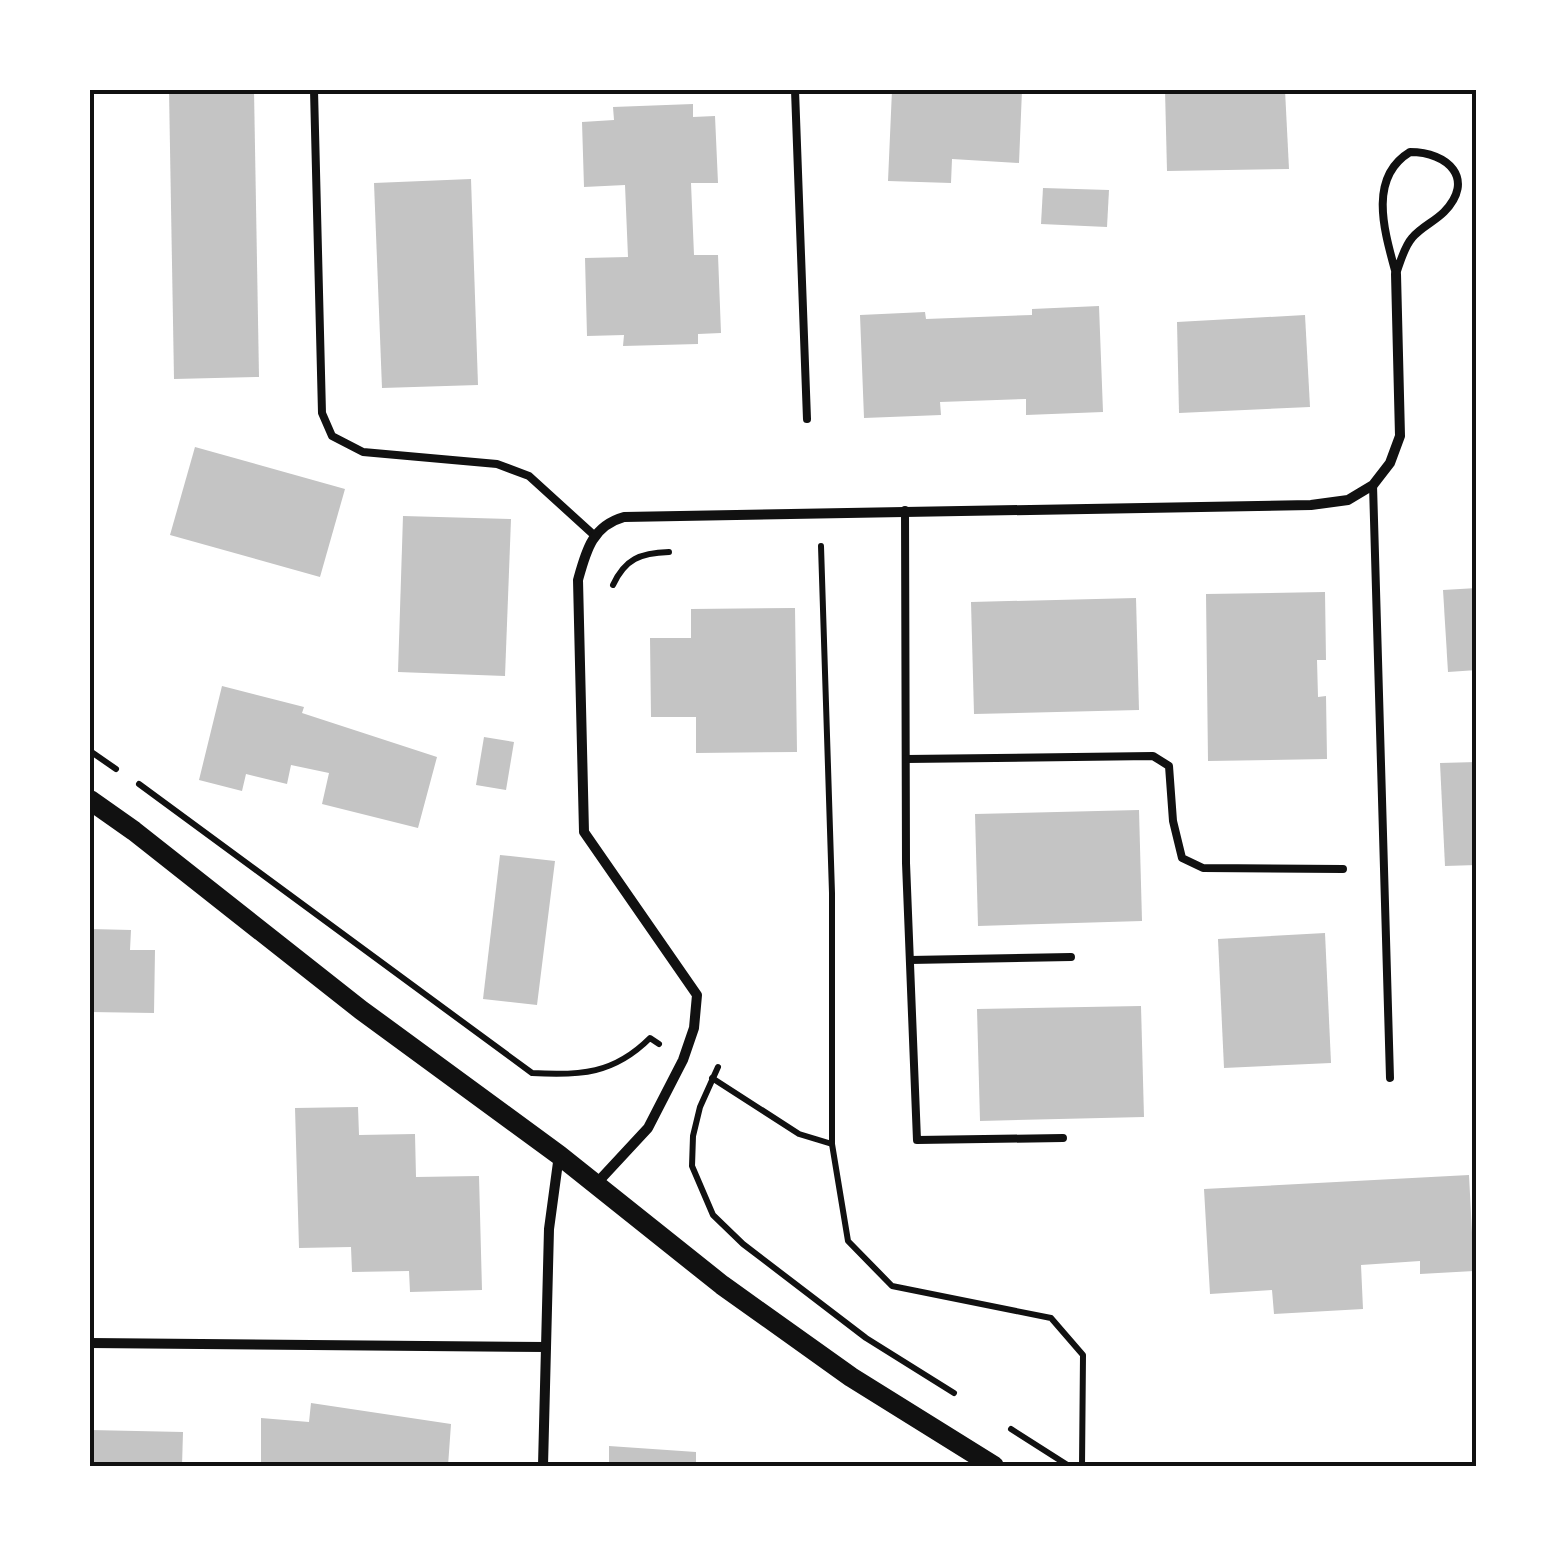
<svg xmlns="http://www.w3.org/2000/svg" width="1567" height="1556" viewBox="0 0 1567 1556" font-family="'Nunito Sans',sans-serif">
  <rect width="100%" height="100%" fill="#fff"/>
  <!-- building -->
  <g fill="#c4c4c4">
    <path d="M 169,90 L 254,90 L 259,377 L 174,379 Z"/>
    <path d="M 892,90 L 1022,90 L 1019,163 L 952,159 L 951,183 L 888,181 Z"/>
    <path d="M 1165,90 L 1285,90 L 1289,169 L 1167,171 Z"/>
    <path d="M 693,104 L 693,117 L 715,116 L 718,183 L 691,183 L 694,255 L 718,255 L 721,333 L 698,334 L 698,344 L 623,346 L 624,335 L 587,336 L 585,258 L 628,257 L 625,185 L 584,187 L 582,122 L 614,120 L 613,107 Z"/>
    <path d="M 471,179 L 478,385 L 382,388 L 374,183 Z"/>
    <path d="M 1043,188 L 1109,190 L 1107,227 L 1041,224 Z"/>
    <path d="M 1099,306 L 1103,412 L 1026,415 L 1026,399 L 940,402 L 941,415 L 864,418 L 860,315 L 925,312 L 926,319 L 1032,315 L 1032,309 Z"/>
    <path d="M 1305,315 L 1310,407 L 1179,413 L 1177,322 Z"/>
    <path d="M 195,447 L 345,489 L 320,577 L 170,535 Z"/>
    <path d="M 403,516 L 511,519 L 505,676 L 398,672 Z"/>
    <path d="M 1477,588 L 1477,670 L 1448,672 L 1443,590 Z"/>
    <path d="M 1325,592 L 1326,660 L 1317,660 L 1318,697 L 1326,696 L 1327,759 L 1208,761 L 1206,594 Z"/>
    <path d="M 1136,598 L 1139,710 L 974,714 L 971,602 Z"/>
    <path d="M 795,608 L 797,752 L 696,753 L 696,717 L 651,717 L 650,638 L 691,638 L 691,609 Z"/>
    <path d="M 222,686 L 304,707 L 302,713 L 437,757 L 418,828 L 322,804 L 329,773 L 291,765 L 287,784 L 246,774 L 242,791 L 199,780 Z"/>
    <path d="M 484,737 L 514,742 L 506,790 L 476,785 Z"/>
    <path d="M 1477,762 L 1477,865 L 1445,866 L 1440,763 Z"/>
    <path d="M 1139,810 L 1142,921 L 978,926 L 975,814 Z"/>
    <path d="M 500,855 L 555,861 L 537,1005 L 483,999 Z"/>
    <path d="M 90,929 L 131,930 L 130,950 L 155,950 L 154,1013 L 90,1012 Z"/>
    <path d="M 1325,933 L 1331,1063 L 1224,1068 L 1218,939 Z"/>
    <path d="M 1141,1006 L 1144,1117 L 980,1121 L 977,1009 Z"/>
    <path d="M 358,1107 L 359,1135 L 415,1134 L 416,1177 L 479,1176 L 482,1290 L 410,1292 L 409,1271 L 352,1272 L 351,1247 L 299,1248 L 295,1108 Z"/>
    <path d="M 1469,1175 L 1474,1271 L 1420,1274 L 1420,1261 L 1361,1265 L 1363,1309 L 1274,1314 L 1272,1290 L 1210,1294 L 1204,1189 Z"/>
    <path d="M 311,1403 L 451,1424 L 448,1466 L 261,1466 L 261,1418 L 309,1422 Z"/>
    <path d="M 90,1430 L 183,1432 L 182,1466 L 90,1466 Z"/>
    <path d="M 609,1446 L 696,1452 L 696,1466 L 609,1466 Z"/>
  </g>
  <g fill="none" stroke-linecap="round" stroke-linejoin="round">
    <!-- path -->
    <g stroke="#111" stroke-width="6">
      <path d="M 821,546 L 832,893 L 832,1144 L 848,1241 L 892,1286 L 1051,1318 L 1083,1355 L 1082,1466"/>
      <path d="M 613,585 C 625,559 640,553 669,552"/>
      <path d="M 90,751 L 116,769"/>
      <path d="M 139,784 L 532,1073 C 580,1076 614,1074 650,1038 L 659,1044"/>
      <path d="M 718,1067 L 700,1107 L 693,1136 L 692,1166 L 713,1215 L 743,1244 L 866,1338 L 954,1393"/>
      <path d="M 712,1078 L 799,1134 L 832,1144"/>
      <path d="M 1011,1429 L 1069,1466"/>
    </g>
    <!-- service -->
    <g stroke="#111" stroke-width="8">
      <path d="M 314,90 L 322,413 L 332,436 L 363,452 L 497,464 L 529,476 L 595,536"/>
      <path d="M 795,90 L 807,419"/>
      <path d="M 1410,152 C 1448,152 1476,179 1444,212 C 1434,222 1421,227 1412,238 C 1404,247 1400,263 1396,274 C 1385,233 1367,178 1410,152 Z"/>
      <path d="M 1373,485 L 1390,1078"/>
      <path d="M 905,510 L 906,863 L 917,1140 L 1063,1138"/>
      <path d="M 906,759 L 1153,756 L 1169,766 L 1173,821 L 1182,858 L 1203,868 L 1343,869"/>
      <path d="M 910,960 L 1071,957"/>
    </g>
    <!-- minor -->
    <g stroke="#111" stroke-width="10">
      <path d="M 596,1184 L 648,1128 L 683,1060 L 694,1028 L 697,995 L 584,832 L 578,580 C 586,551 592,526 624,517 L 1311,505 L 1348,500 L 1373,485 L 1390,463 L 1400,436 L 1396,274"/>
      <path d="M 90,1343 L 546,1347"/>
      <path d="M 543,1466 L 549,1229 L 559,1155"/>
    </g>
    <!-- secondary -->
    <path stroke="#111" stroke-width="20" d="M 90,800 L 134,831 L 361,1010 L 559,1155 L 722,1285 L 851,1377 L 994,1466"/>
  </g>
  <!-- border -->
  <rect width="1567" height="1556" fill="none" stroke="#ffffff" stroke-width="185"/>
  <rect x="92" y="92" width="1382" height="1372" fill="none" stroke="#111" stroke-width="4"/>
</svg>
